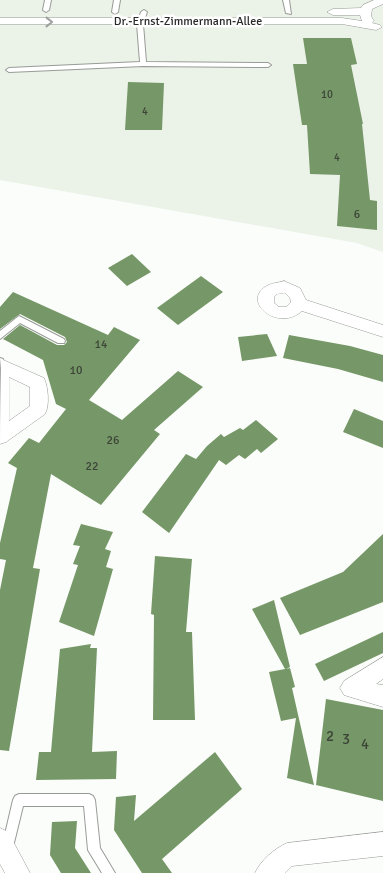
<svg xmlns="http://www.w3.org/2000/svg" width="383" height="873" viewBox="0 0 383 873" font-family="Signika,sans-serif">
  <rect width="100%" height="100%" fill="#fafdf9"/>
  <!-- built -->
  <path fill="#ebf2e8" d="M 0,0 L 383,0 L 383,252 L 357,243 L 0,180 Z"/>
  <!-- building -->
  <g fill="#769767">
    <path d="M 303,38 L 351,38 L 357,64 L 351,65 L 363,124 L 362,124 L 370,200 L 377,201 L 377,230 L 337,226 L 340,175 L 310,174 L 307,125 L 302,125 L 293,64 L 307,64 Z"/>
    <path d="M 128,82 L 164,83 L 162,130 L 125,130 Z"/>
    <path d="M 132,254 L 151,272 L 127,286 L 108,268 Z"/>
    <path d="M 201,276 L 223,292 L 178,325 L 157,308 Z"/>
    <path d="M 13,292 L 108,335 L 114,327 L 140,340 L 89,400 L 122,420 L 178,371 L 203,387 L 154,430 L 160,434 L 101,505 L 51,474 L 33,568 L 40,569 L 9,751 L 0,750 L 0,590 L 6,560 L 0,559 L 0,543 L 17,468 L 8,463 L 29,438 L 39,443 L 66,409 L 56,404 L 43,360 L 3,339 L 20,325 L 57,345 L 64,345 L 67,342 L 65,337 L 20,314 L 0,329 L 0,307 Z"/>
    <path d="M 267,334 L 277,356 L 242,361 L 238,337 Z"/>
    <path d="M 289,335 L 350,346 L 383,355 L 383,382 L 338,369 L 283,358 Z"/>
    <path d="M 354,409 L 383,421 L 383,448 L 343,432 Z"/>
    <path d="M 256,420 L 278,439 L 261,453 L 257,449 L 245,459 L 239,455 L 226,465 L 219,460 L 169,533 L 142,512 L 186,454 L 196,459 L 207,446 L 221,434 L 224,437 L 240,428 L 243,430 Z"/>
    <path d="M 81,524 L 113,532 L 105,549 L 111,551 L 106,567 L 113,569 L 94,636 L 59,622 L 78,565 L 73,564 L 80,546 L 73,545 Z"/>
    <path d="M 383,534 L 383,602 L 300,635 L 280,598 L 343,572 Z"/>
    <path d="M 155,556 L 192,559 L 186,632 L 192,632 L 195,720 L 153,720 L 154,615 L 151,614 Z"/>
    <path d="M 274,600 L 290,667 L 286,669 L 290,668 L 295,687 L 292,688 L 314,785 L 287,778 L 296,718 L 281,721 L 269,672 L 285,669 L 252,609 Z"/>
    <path d="M 383,632 L 383,653 L 324,681 L 315,664 Z"/>
    <path d="M 91,644 L 90,648 L 97,648 L 92,752 L 117,751 L 116,779 L 36,780 L 39,752 L 51,752 L 60,649 Z"/>
    <path d="M 326,699 L 383,710 L 383,801 L 316,785 Z"/>
    <path d="M 215,752 L 242,789 L 162,859 L 172,873 L 142,873 L 114,830 L 116,797 L 136,795 L 134,821 Z"/>
    <path d="M 77,821 L 75,848 L 91,873 L 61,873 L 50,855 L 52,822 Z"/>
  </g>
  <g fill="none" stroke-linecap="round" stroke-linejoin="round">
    <!-- service casing -->
    <g stroke="#989b97" stroke-width="2">
      <g id="service">
        <path d="M 45,0 L 51,0 L 49,10 L 46,12 L 43,10 Z"/>
        <path d="M 114,0 L 120,0 L 118,12 L 115,14 L 112,12 Z"/>
        <path d="M 283,0 L 289,0 L 291,14 L 286,13 Z"/>
        <path d="M 144,10 L 147,12 L 143,24 L 146,62 L 268,63 L 271,65 L 268,67 L 143,66 L 9,72 L 6,70 L 9,68 L 140,62 L 137,24 L 141,12 Z"/>
        <path d="M 19,316 L 64,339 L 65,341 L 64,343 L 58,343 L 20,323 L 0,339 L 0,331 Z"/>
        <path d="M 0,358 L 3,359 L 5,366 L 1,369 Z"/>
        <path d="M 19,794 L 89,794 L 93,796 L 95,800 L 100,848 L 115,873 L 102,873 L 88,850 L 84,806 L 23,806 L 12,851 L 8,853 L 4,851 L 2,847 L 13,800 L 15,796 Z"/>
      </g>
    </g>
    <!-- minor casing -->
    <g stroke="#989b97" stroke-width="1">
      <g id="minor">
        <path d="M 374,0 L 383,0 L 383,4 L 372,9 L 371,16 L 374,21 L 372,23 L 380,25 L 382,27 L 376,30 L 342,24 L 0,24 L 0,18 L 342,18 L 362,21 L 360,15 L 333,15 L 327,12 L 333,9 L 361,8 L 363,5 Z"/>
        <path d="M 284,281 L 300,288 L 306,300 L 383,325 L 383,337 L 302,311 C 279,332 242,303 265,287 C 270,283 278,283 284,281 ZM 285,293 L 290,298 L 291,302 L 286,307 L 279,307 L 274,303 L 274,297 L 277,294 Z"/>
        <path d="M 1,359 L 44,378 C 48,387 50,405 45,414 L 6,442 L 0,444 ZM 9,377 L 30,387 L 30,406 L 9,421 Z"/>
        <path d="M 383,657 L 383,679 L 376,684 L 383,685 L 383,707 L 344,695 L 340,688 L 344,681 Z"/>
        <path d="M 0,828 L 8,832 L 30,873 L 5,873 L 0,864 Z"/>
        <path d="M 383,832 L 383,856 L 292,866 L 285,873 L 255,873 C 261,860 274,849 287,843 Z"/>
      </g>
    </g>
    <!-- service -->
    <use href="#service" fill="#fff" fill-rule="evenodd"/>
    <!-- minor -->
    <use href="#minor" fill="#fff" fill-rule="evenodd"/>
  </g>
  <!-- one-way arrows -->
  <defs><path id="oneway-chevron" d="M-2-3.5L2.5 0L-2 3.5" fill="none" stroke-width="1.6" stroke-linecap="round" stroke-linejoin="round" transform="scale(1.25)"/></defs>
  <use stroke="#9e9f9e" href="#oneway-chevron" transform="translate(49 22)"/>
  <g text-anchor="middle" dominant-baseline="central" stroke-width="5" stroke-linejoin="round" paint-order="stroke">
    <!-- far-number labels -->
    <g font-size="11" fill="#3c4438">
      <text x="327" y="94">10</text>
      <text x="145" y="111">4</text>
      <text x="337" y="157">4</text>
    </g>
    <!-- far-street labels -->
    <g font-size="12" fill="#282928" stroke="#fff">
      <text x="188" y="21">Dr.-Ernst-Zimmermann-Allee</text>
    </g>
    <!-- number labels -->
    <g font-size="12" fill="#3c4438">
      <text x="357" y="214">6</text>
      <text x="101" y="344">14</text>
      <text x="76" y="370">10</text>
      <text x="113" y="440">26</text>
      <text x="92" y="466">22</text>
    </g>
    <!-- near-number labels -->
    <g font-size="15" fill="#3c4438">
      <text x="330" y="736">2</text>
      <text x="346" y="739">3</text>
      <text x="365" y="744">4</text>
    </g>
  </g>
</svg>
